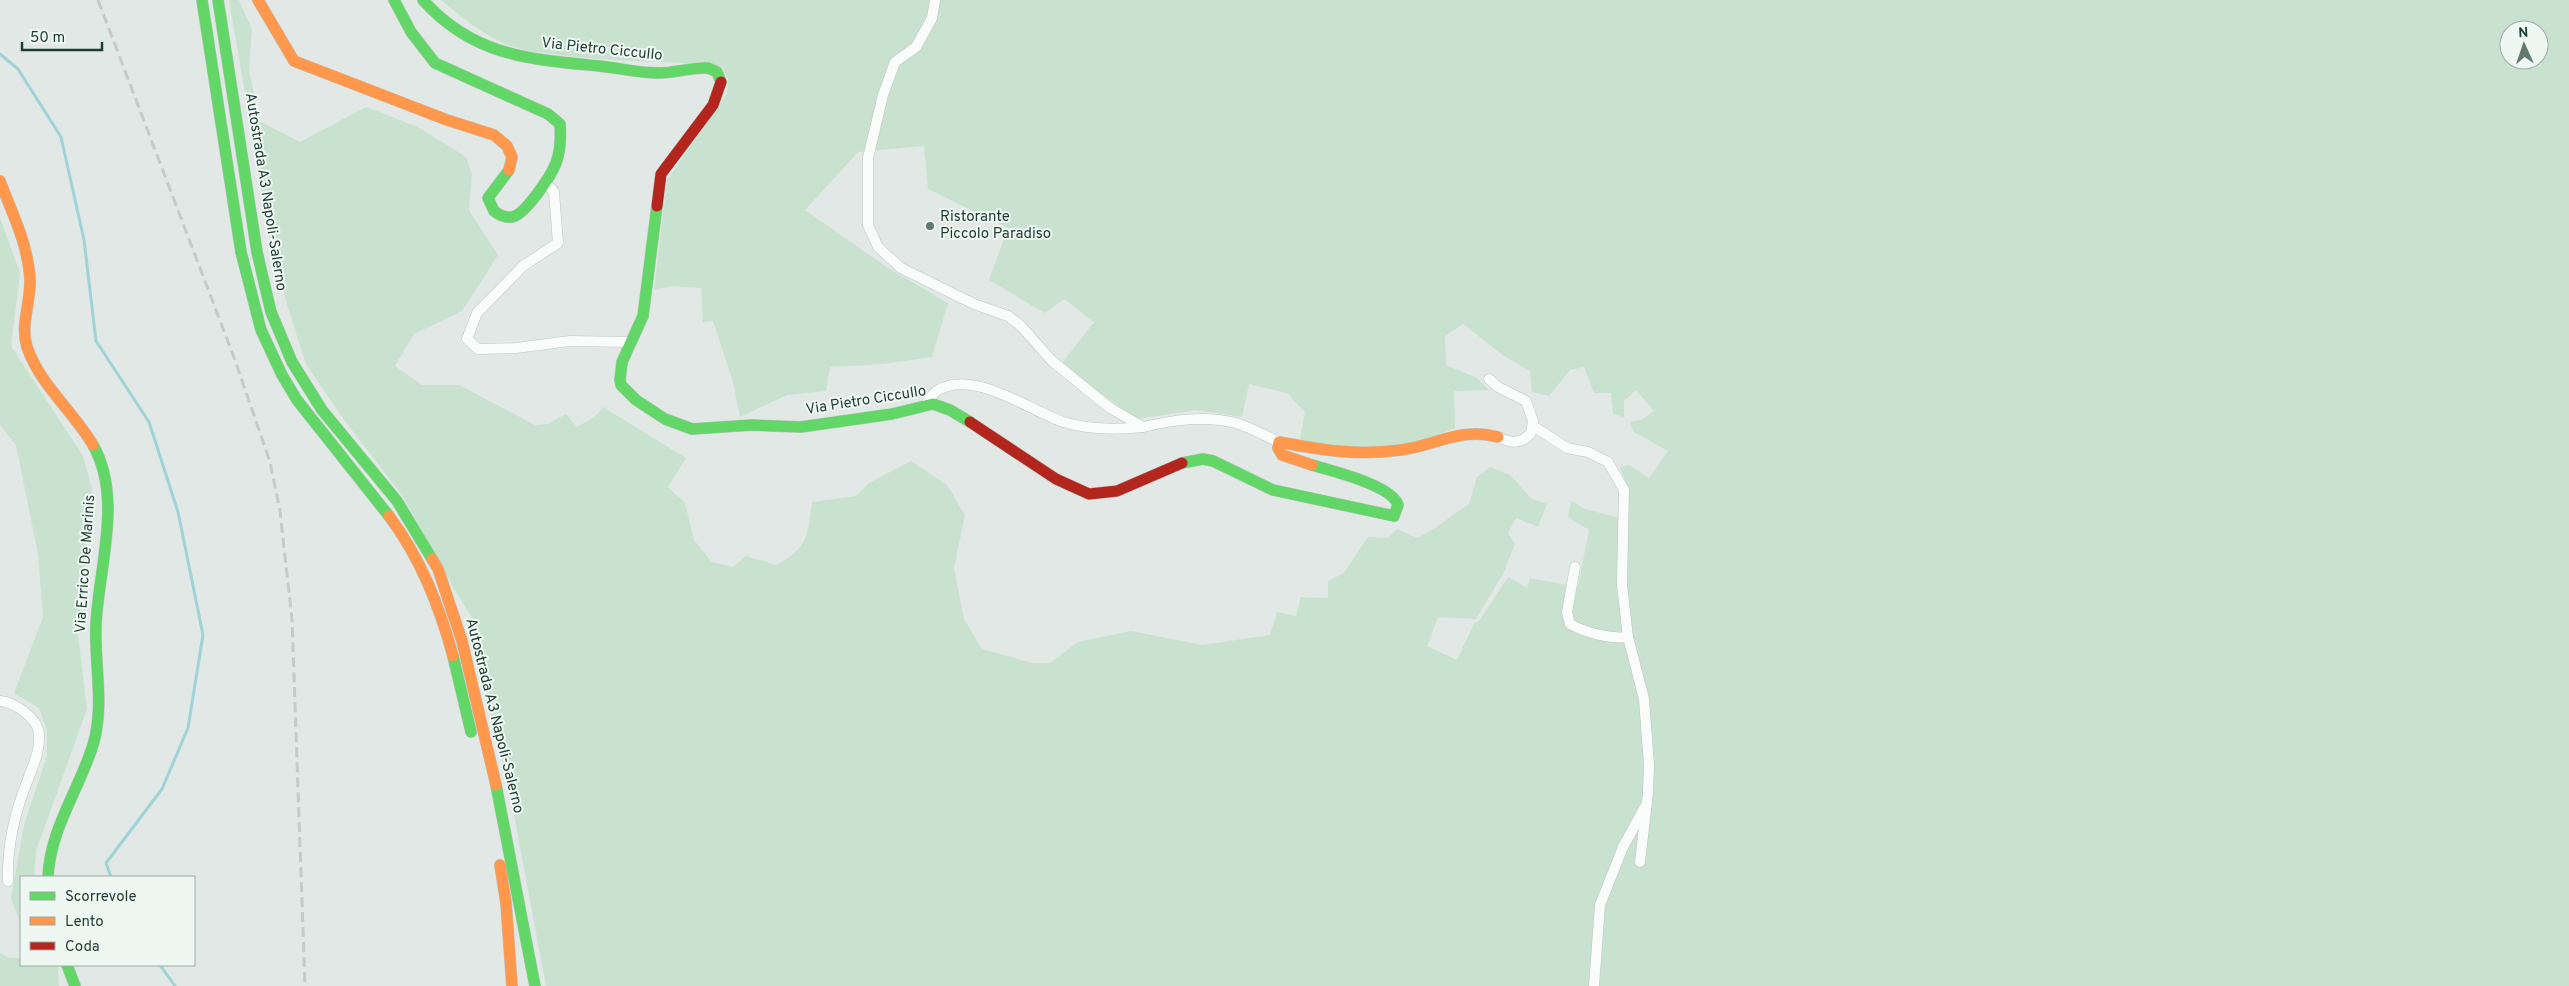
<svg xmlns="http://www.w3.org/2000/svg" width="2569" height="986" viewBox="0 0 2569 986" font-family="Overpass,sans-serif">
  <rect width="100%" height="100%" fill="#e1e8e5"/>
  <!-- green -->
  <g fill="#c9e2d0" fill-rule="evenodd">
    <path d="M 229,0 L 239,0 L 252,30 L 249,69 L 259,121 L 300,142 L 366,107 L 418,127 L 466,157 L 472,174 L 469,210 L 498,255 L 462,311 L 414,334 L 395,366 L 422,385 L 459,385 L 535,425 L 547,424 L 566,414 L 577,427 L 596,416 L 603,407 L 686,458 L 668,487 L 685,503 L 694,540 L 712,562 L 733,567 L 746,556 L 776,565 C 809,548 807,536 812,502 L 856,496 L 869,483 L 911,461 L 947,485 L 965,515 L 954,568 L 964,619 L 982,649 L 1032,663 L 1050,663 L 1078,642 L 1131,631 L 1202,645 L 1270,635 L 1277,612 L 1296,616 L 1301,597 L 1328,598 L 1328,581 L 1344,573 L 1368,537 L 1388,538 L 1397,529 L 1417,538 C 1436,530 1451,515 1469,504 L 1477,477 L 1490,467 L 1510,475 L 1532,499 L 1547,504 L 1538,527 L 1516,518 L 1508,533 L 1515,544 L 1503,574 L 1476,619 L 1438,617 L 1427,646 L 1457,660 L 1474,624 L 1479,621 L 1508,577 L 1527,588 L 1530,578 L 1578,587 L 1589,530 L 1568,517 L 1571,501 L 1585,509 L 1628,520 L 1629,490 L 1620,467 L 1630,465 L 1649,478 L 1668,451 L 1634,432 L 1630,422 L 1641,420 L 1654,411 L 1636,390 L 1624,401 L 1624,417 L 1613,414 L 1611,393 L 1594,393 L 1584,367 L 1570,370 L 1549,396 L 1532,392 L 1530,371 L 1504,356 L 1463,324 L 1445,336 L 1446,365 L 1477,378 L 1489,390 L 1454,391 L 1455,428 C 1441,433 1426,441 1411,443 C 1377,448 1334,451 1300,439 L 1305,412 L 1287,393 L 1249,384 L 1242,417 L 1196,410 L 1137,419 L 1086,383 L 1062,363 L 1094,322 L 1064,299 L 1045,313 L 989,280 L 1008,228 L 928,189 L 924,146 L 858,152 L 805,210 L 888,268 L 948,303 L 932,357 L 883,364 L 830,367 L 826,391 L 787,395 L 740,417 L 733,382 L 713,321 L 703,322 L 701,288 L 671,286 L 654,290 L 667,180 L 727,94 L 728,79 L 722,67 C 666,59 608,63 552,54 C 541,52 529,52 518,48 C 489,40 464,19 441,0 L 2569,0 L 2569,986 L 546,986 L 506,772 L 493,732 L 484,652 L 472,618 L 455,590 L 402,495 L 344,420 L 306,364 L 287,305 L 270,240 ZM 2509,30 L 2539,30 L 2539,60 L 2509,60 Z"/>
    <path d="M 0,218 L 20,273 L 11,346 L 83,456 L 92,489 L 78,635 L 87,709 L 36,851 L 34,877 L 21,877 L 21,925 L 11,898 L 24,825 L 47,756 L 47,730 L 39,708 L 14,693 L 43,617 L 38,554 L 16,445 L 0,425 Z"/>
    <path d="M 0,953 L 9,958 L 21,958 L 21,965 L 58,965 L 59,986 L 0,986 Z"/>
  </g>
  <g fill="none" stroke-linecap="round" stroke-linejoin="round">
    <!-- stream -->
    <g stroke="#9fd3d8" stroke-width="3">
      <path d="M 0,54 L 18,69 L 61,137 L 84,240 L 96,341 L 149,422 L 178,512 L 203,635 L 188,728 L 162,789 L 106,863 L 111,877"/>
      <path d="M 160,965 L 175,986"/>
    </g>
    <!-- street casing -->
    <g stroke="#bec5c2" stroke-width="11">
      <g id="street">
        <path d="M 935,0 L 932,18 L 916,47 L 895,62 L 883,95 L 868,158 L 868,225 L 878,247 L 901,268 L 974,304 L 1008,316 L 1021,326 L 1052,361 L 1110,408 L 1143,427 C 1173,420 1205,415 1236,423 C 1250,427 1265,436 1279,442"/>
        <path d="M 546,183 L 554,192 L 558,243 L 523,266 L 477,313 L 467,339 L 478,349 L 516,348 L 570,341 L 630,342"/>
        <path d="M 1489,379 L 1498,387 L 1526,401 L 1533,421 L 1531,433 C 1521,445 1511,443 1498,437"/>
        <path d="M 926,404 C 930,399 933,393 938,390 C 973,369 1029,410 1063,422 C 1090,430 1116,430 1143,427"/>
        <path d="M 1533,426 L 1567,448 L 1588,452 L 1608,462 L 1624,490 L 1622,585 L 1628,637 L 1644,699 L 1649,765 L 1648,793 L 1640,862"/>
        <path d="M 1575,567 L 1567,612 L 1570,624 C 1586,633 1610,639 1628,637"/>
        <path d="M 0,701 C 14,702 38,718 39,734 C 40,753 33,765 27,782 C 15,812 7,848 8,881"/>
        <path d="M 1594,986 L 1600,905 L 1623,847 L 1646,805"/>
      </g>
    </g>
    <!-- fast casing -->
    <g stroke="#bdc6c2" stroke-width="12">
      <g id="fast">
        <path d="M 202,0 L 241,252 L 261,330 L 282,375 L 297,400 L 389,516"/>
        <path d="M 218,0 L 257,252 L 271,312 L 292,362 L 322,410 L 397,501 L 432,559"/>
        <path d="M 394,0 L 411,32 L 435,63 L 548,114 L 560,124 C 561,138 561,150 556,163 C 551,176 525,215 512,217 C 505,218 499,215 494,211 L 488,198 L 509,170"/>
        <path d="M 423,0 C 473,56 528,59 599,66 C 619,68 639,73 659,73 C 676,73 692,67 708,68 L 717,72 L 721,82"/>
        <path d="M 657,206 L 643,316 L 622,362 L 620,380 L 621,385 L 636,400 L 665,419 L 692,429 L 752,425 L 801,427 L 892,414 L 933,404 L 950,410 L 970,422"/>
        <path d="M 1182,463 L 1203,459 L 1213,461 L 1273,490 L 1394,516 L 1398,505 C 1392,485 1331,471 1312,465"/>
        <path d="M 453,656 L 471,732"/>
        <path d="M 496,785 L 535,986"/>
        <path d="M 48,877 C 50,829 79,790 93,745 C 105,705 94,664 96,624 C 99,566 123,498 93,445"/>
        <path d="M 67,965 L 75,986"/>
      </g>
    </g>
    <!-- slow casing -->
    <g stroke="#bdc6c2" stroke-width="12">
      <g id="slow">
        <path d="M 258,0 L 294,61 L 447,120 L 494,135 L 507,146 L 512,157 L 509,170"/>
        <path d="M 0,181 C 12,213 28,244 30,279 C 31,302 20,325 27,347 C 40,385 73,411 93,445"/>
        <path d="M 1312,465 L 1282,455 L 1278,448 L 1279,442 C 1322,450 1356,456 1401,450 C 1437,445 1460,427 1498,437"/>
        <path d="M 389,516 C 421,559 439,605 453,656"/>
        <path d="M 432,559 L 438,569 L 462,641 L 496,785"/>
        <path d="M 500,865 L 506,903 L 512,986"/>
      </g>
    </g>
    <!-- jam casing -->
    <g stroke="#bdc6c2" stroke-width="12">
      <g id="jam">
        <path d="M 657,206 L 661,174 L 713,105 L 721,82"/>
        <path d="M 970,422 L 1056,479 L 1089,494 L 1117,491 L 1182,463"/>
      </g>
    </g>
    <!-- street -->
    <use href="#street" stroke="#fafcfb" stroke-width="10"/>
    <!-- fast -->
    <use href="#fast" stroke="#63d668" stroke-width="11"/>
    <!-- slow -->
    <use href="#slow" stroke="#ff974d" stroke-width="11"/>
    <!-- jam -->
    <use href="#jam" stroke="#b3261e" stroke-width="11"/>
    <!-- rail -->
    <path stroke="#c6cac9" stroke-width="3" stroke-dasharray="10 5" stroke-linecap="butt" d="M 98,0 L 235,360 L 270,462 L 280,511 L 292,619 L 305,986"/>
  </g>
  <!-- markers -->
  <circle fill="#637871" stroke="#eff7f3" stroke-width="2" cx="930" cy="226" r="5"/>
  <g text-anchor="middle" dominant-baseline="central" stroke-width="4" stroke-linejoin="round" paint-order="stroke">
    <!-- street labels -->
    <g font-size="15" fill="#1f3b32" stroke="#eff7f3">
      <text transform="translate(602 50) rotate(6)">Via Pietro Ciccullo</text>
      <text transform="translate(265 192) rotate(81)">Autostrada A3 Napoli-Salerno</text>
      <text transform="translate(866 401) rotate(-9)">Via Pietro Ciccullo</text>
      <text transform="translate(86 564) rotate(-86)">Via Errico De Marinis</text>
      <text transform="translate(494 716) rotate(76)">Autostrada A3 Napoli-Salerno</text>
    </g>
    <!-- poi labels -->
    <g font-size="15" fill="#1f3b32" stroke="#eff7f3" text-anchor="start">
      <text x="940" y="217">Ristorante<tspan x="940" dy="17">Piccolo Paradiso</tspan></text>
    </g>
  </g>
  <!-- legend -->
  <rect x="20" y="876" width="175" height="90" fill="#eff7f3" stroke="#9caca6"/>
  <rect x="30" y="892" width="25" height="8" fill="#63d668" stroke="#9caca6"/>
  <text x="65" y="901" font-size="15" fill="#1f3b32">Scorrevole</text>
  <rect x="30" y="917" width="25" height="8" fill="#ff974d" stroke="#9caca6"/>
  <text x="65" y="926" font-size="15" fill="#1f3b32">Lento</text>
  <rect x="30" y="942" width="25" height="8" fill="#b3261e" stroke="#9caca6"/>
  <text x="65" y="951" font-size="15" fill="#1f3b32">Coda</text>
  <!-- north arrow -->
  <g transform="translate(2524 45) rotate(357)"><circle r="24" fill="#eff7f3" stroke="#9caca6"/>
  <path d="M0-4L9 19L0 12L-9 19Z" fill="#637871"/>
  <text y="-8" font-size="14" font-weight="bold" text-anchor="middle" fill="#1f3b32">N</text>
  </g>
  <!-- scale -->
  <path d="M22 42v8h80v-8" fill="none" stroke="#1f3b32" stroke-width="2.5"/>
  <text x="30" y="42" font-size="15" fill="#1f3b32" stroke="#eff7f3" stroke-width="4" paint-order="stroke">50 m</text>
</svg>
